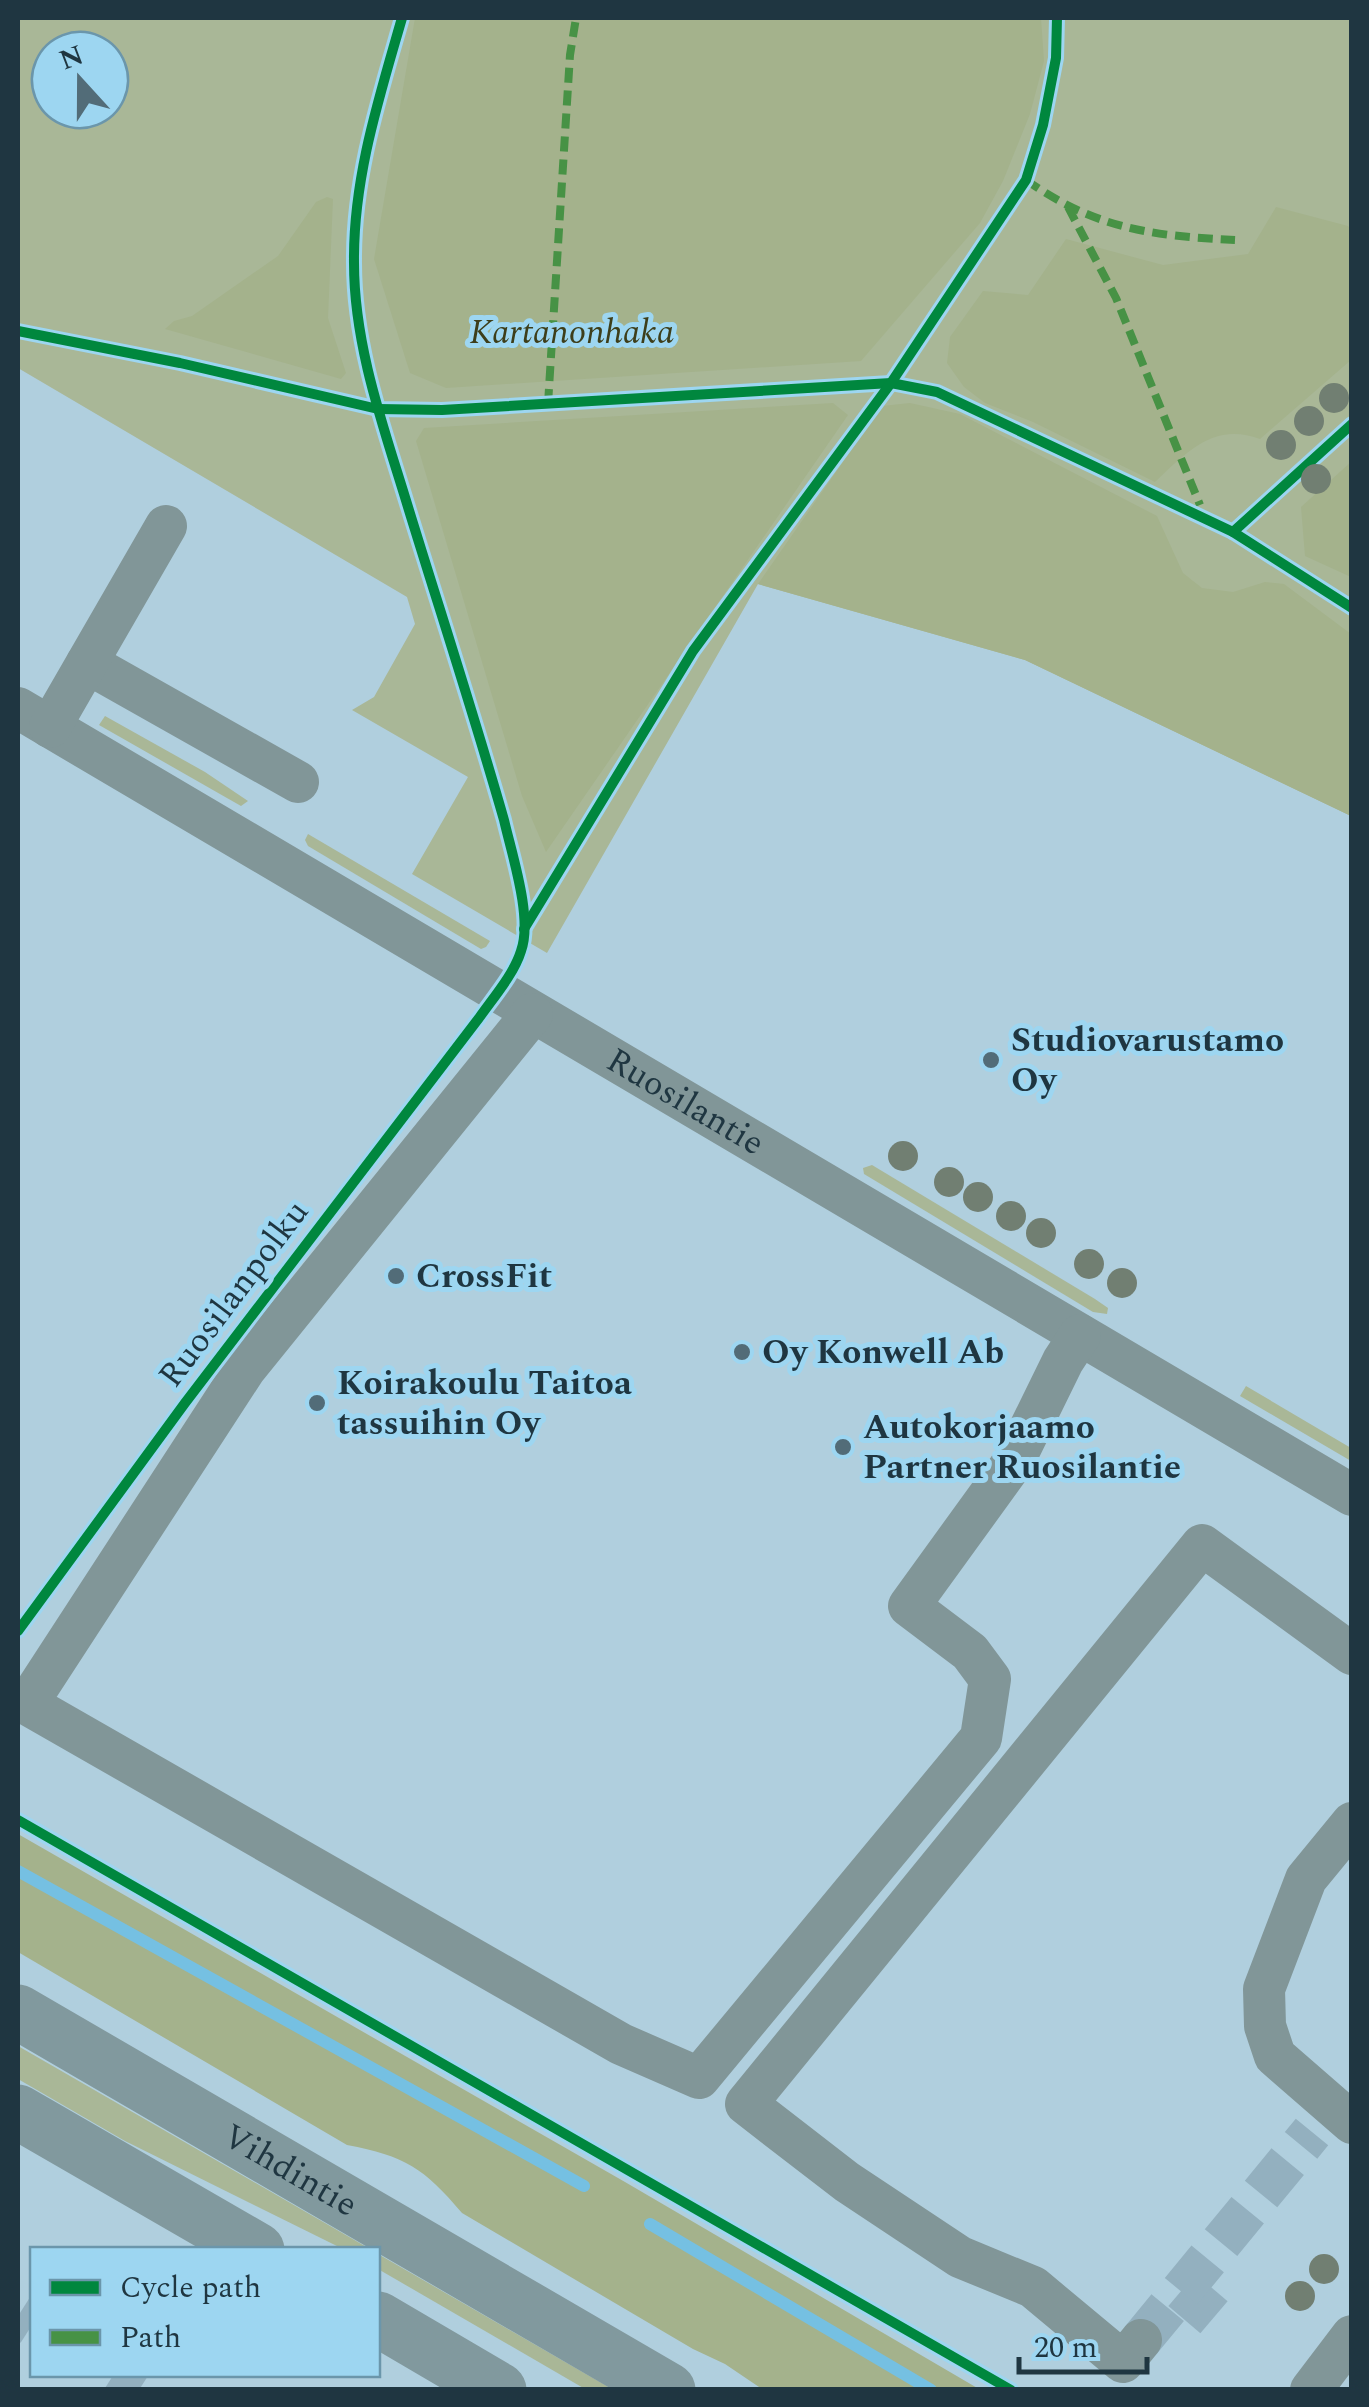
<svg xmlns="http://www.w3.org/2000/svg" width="1369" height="2407" viewBox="0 0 1369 2407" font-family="Spectral,serif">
  <rect width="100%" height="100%" fill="#b0cfde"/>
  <!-- green -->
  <g fill="#a9b797" fill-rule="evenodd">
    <path d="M 18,18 L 1351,18 L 1351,816 L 1025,660 L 758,584 L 547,953 L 412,874 L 468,777 L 352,710 L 374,697 L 415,624 L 407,597 L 18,368 ZM 50,50 L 110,50 L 110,110 L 50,110 Z"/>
    <path d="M 105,716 L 205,772 L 248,801 L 241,806 L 99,725 Z"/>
    <path d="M 308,834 L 490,941 L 486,947 L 481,949 L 308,846 L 305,840 Z"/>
    <path d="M 872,1165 L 1095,1299 L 1108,1308 L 1107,1314 L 1093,1312 L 864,1174 L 863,1168 Z"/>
    <path d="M 1246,1386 L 1351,1448 L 1351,1461 L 1240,1396 Z"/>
    <path d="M 18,2046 L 370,2249 L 343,2249 L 125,2141 L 18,2079 Z"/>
    <path d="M 378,2254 L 612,2389 L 585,2389 L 378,2269 Z"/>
  </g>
  <!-- forest -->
  <g fill="#a4b28c">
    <path d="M 415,18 L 1041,18 L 1044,61 L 1030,114 L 1003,181 L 980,223 L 861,361 L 446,388 L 410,373 L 374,259 Z"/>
    <path d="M 327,197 L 333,199 L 328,318 L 346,373 L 341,379 L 165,329 L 174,321 L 192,316 L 278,256 L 316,202 Z"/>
    <path d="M 1276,207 L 1348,226 L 1351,230 L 1351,360 L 1260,439 C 1214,422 1187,452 1155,482 L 1033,422 L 985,403 L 964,387 L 947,363 L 950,337 L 983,291 L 1028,295 L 1066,239 L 1163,265 L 1248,254 Z"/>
    <path d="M 833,403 L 848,415 L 546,852 L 522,796 L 416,441 L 424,428 Z"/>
    <path d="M 910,403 L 960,414 L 1157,516 L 1183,573 L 1202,588 L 1233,592 L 1265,582 L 1284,584 L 1351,634 L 1351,816 L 1025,660 L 758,584 L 882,406 Z"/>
    <path d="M 1351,462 L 1351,577 L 1305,556 L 1301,507 Z"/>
    <path d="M 18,1834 L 625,2182 L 979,2389 L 762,2389 L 725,2364 L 693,2349 L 462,2213 C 424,2168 405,2156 347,2145 L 18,1952 Z"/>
  </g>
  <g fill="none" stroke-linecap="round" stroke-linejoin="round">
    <!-- stream -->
    <g stroke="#75c0e2" stroke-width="12">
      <path d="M 18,1871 L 584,2186"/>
      <path d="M 650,2224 L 931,2390"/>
    </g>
    <!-- minor-tunnel -->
    <g stroke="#93b0bf" stroke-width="42" stroke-dasharray="42 21" stroke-linecap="butt">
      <path d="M 1182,2290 L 1229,2330"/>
      <path d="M 18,2316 L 32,2325"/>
      <path d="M 1141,2340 L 1312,2132"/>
      <path d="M 114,2374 L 139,2390"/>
    </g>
    <!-- minor -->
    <g stroke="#819698" stroke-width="42">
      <path d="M 87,663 L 298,782"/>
      <path id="s1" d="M 18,708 L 1352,1495"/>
      <path d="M 50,727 L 166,526"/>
      <path d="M 532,1014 L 245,1369 L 27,1704 L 621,2044 L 699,2078 L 981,1738 L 990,1679 L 970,1652 L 909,1606 L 1014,1461 L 1063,1361 L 1080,1335"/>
      <path d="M 1352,1823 L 1306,1879 L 1264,1989 L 1265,2026 L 1275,2056 L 1352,2123"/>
      <path d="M 1141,2340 L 1123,2362 L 1033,2287 L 960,2257 L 847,2182 L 746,2104 L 1202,1545 L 1352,1654"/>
      <path d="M 1311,2390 L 1352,2336"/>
    </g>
    <!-- major -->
    <g stroke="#81999e" stroke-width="55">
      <path id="s2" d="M 18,2012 L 668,2390"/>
      <path d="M 18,2112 L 257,2250"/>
      <path d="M 378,2319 L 499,2390"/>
    </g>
    <!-- quiet -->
    <g stroke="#479245" stroke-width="8" stroke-dasharray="15 8" stroke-linecap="butt">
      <path d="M 1026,180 C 1096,229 1152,236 1235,240"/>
      <path d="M 1068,207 L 1116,298 L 1200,505"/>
      <path d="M 548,404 L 570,55 L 576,18"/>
    </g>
    <!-- cycleway casing -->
    <g stroke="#9dd6f1" stroke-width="16">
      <g id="cycleway">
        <path d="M 18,331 L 180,363 L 378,409 L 442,410 L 891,383 L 937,392 L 1233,532 L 1352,608"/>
        <path d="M 1233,532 L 1352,424"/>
        <path d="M 524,929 L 693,651 L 891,383 L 1026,180 L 1043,125 L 1056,58 L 1057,18"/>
        <path d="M 18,1631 L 185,1403 L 479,1018 C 493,998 514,974 521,951 C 533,918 512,855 504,820 C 474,715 440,611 408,507 C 384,428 354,347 354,263 C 353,178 379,98 402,18"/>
        <path d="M 18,1820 L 1011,2390"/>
      </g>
    </g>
    <!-- cycleway -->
    <use href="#cycleway" stroke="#00873e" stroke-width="10"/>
  </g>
  <!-- trees -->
  <g fill="#717f72">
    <circle cx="1334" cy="398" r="15"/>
    <circle cx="1309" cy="421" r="15"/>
    <circle cx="1281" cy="445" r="15"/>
    <circle cx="1316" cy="479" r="15"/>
    <circle cx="903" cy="1156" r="15"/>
    <circle cx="949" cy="1182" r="15"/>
    <circle cx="978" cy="1197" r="15"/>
    <circle cx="1011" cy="1216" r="15"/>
    <circle cx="1041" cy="1233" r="15"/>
    <circle cx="1089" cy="1264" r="15"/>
    <circle cx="1122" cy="1283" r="15"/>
    <circle cx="1324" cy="2269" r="15"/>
    <circle cx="1300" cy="2296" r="15"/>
  </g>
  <!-- markers -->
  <g fill="#526c78" stroke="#9dd6f1" stroke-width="4">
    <circle cx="991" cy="1060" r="10"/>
    <circle cx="396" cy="1276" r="10"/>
    <circle cx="742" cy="1352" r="10"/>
    <circle cx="317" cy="1403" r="10"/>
    <circle cx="843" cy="1447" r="10"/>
  </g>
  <g text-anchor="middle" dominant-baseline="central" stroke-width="10" stroke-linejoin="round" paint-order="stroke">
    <!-- park labels -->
    <g font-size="35" font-style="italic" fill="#3d3e1a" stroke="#9dd6f1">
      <text x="572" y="332">Kartanonhaka</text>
    </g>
    <!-- poi labels -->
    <g font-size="35" font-weight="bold" fill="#1f3641" stroke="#9dd6f1" text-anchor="start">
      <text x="1011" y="1040">Studiovarustamo<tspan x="1011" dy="40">Oy</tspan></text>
      <text x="416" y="1276">CrossFit</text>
      <text x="762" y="1352">Oy Konwell Ab</text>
      <text x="337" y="1383">Koirakoulu Taitoa<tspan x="337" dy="40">tassuihin Oy</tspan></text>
      <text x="863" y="1427">Autokorjaamo<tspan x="863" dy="40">Partner Ruosilantie</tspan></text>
    </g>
    <!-- street labels -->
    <g font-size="35" fill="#1f3641" stroke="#9dd6f1">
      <text stroke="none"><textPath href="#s1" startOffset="775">Ruosilantie</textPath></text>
      <text transform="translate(234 1294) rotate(-53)">Ruosilanpolku</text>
      <text stroke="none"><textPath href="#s2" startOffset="315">Vihdintie</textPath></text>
    </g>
  </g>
  <!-- border -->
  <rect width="1369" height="2407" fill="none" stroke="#1f3641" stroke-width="40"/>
  <!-- legend -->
  <rect x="30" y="2247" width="350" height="130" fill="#9dd6f1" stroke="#6b96ab" stroke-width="2.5"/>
  <rect x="50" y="2280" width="50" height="15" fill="#00873e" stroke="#6b96ab" stroke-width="2.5"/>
  <text x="120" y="2297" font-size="30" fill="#1f3641">Cycle path</text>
  <rect x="50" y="2330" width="50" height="15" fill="#479245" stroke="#6b96ab" stroke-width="2.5"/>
  <text x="120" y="2347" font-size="30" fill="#1f3641">Path</text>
  <!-- north arrow -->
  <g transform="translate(80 80) rotate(339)"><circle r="48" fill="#9dd6f1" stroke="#6b96ab" stroke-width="2.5"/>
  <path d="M0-8L18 38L0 25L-18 38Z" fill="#526c78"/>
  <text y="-15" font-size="28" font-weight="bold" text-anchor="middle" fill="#1f3641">N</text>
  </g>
  <!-- scale -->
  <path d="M1019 2357v15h128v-15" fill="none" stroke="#1f3641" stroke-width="5"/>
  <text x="1034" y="2357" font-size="30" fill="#1f3641" stroke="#9dd6f1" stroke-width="8" paint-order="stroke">20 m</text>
</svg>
